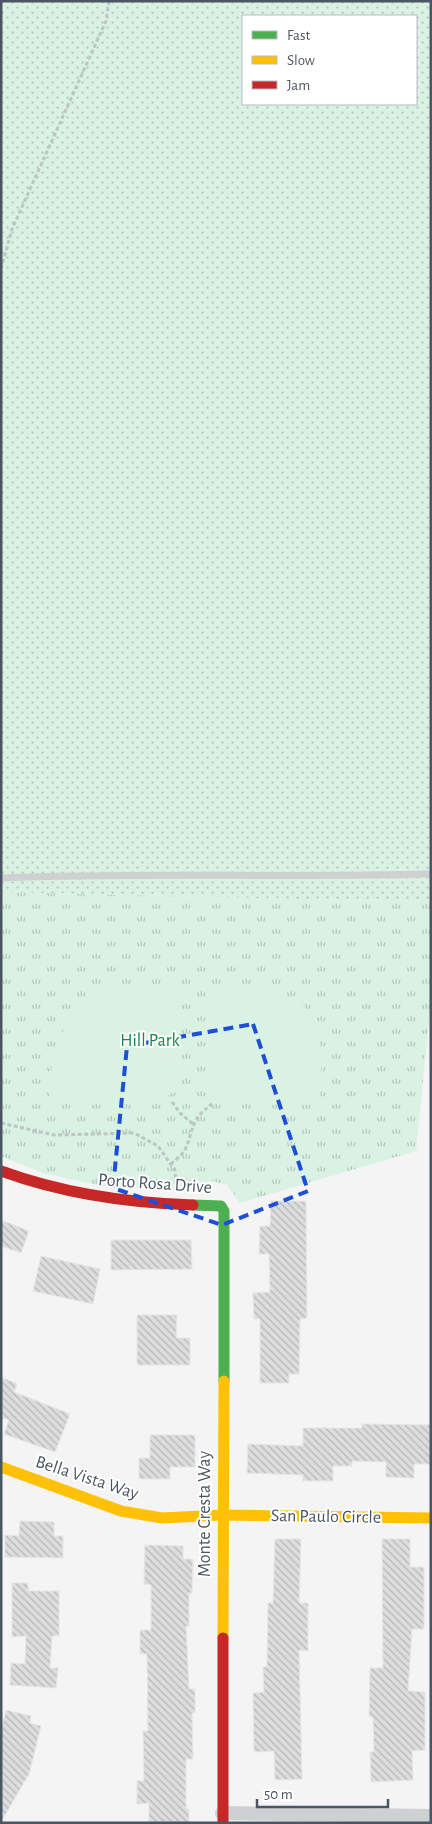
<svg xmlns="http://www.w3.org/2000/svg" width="432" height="1824" viewBox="0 0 432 1824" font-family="'Alegreya Sans',sans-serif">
  <defs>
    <pattern id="grass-dots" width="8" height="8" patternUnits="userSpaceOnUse" patternTransform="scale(1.25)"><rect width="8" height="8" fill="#d9f2e3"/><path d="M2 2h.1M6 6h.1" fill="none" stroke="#b2c7bb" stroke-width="1.8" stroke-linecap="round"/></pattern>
    <pattern id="park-tufts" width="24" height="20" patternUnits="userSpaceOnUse" patternTransform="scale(1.25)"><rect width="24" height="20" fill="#d9f2e3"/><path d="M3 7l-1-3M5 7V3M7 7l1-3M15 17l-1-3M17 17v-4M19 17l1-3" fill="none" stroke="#b2c7bb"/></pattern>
    <pattern id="building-back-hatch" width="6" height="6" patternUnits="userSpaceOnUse" patternTransform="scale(1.25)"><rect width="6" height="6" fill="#ddddde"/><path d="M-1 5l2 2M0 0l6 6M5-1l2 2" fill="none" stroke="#b5b6b7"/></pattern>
  </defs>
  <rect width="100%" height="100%" fill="#f4f4f4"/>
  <!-- grass -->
  <path fill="url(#grass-dots)" fill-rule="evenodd" d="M 1,1 L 431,1 L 431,902 L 1,892 ZM 243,16 L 416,16 L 416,104 L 243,104 Z"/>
  <!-- park -->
  <path fill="url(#park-tufts)" d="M 1,892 L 431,902 L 431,1000 L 416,1151 L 240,1203 L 227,1185 L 212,1181 L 184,1189 L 102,1186 L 43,1173 L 1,1156 Z"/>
  <!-- pitch -->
  <g fill="#d9f2e3">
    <path d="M 208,986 L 267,986 L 304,1006 L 322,1052 L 320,1105 L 220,1104 L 207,1090 Z"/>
    <path d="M 177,987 L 175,1090 L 158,1104 L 50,1103 L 52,1052 L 73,1013 L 111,988 Z"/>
  </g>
  <!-- building -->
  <g fill="url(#building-back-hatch)" stroke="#e5e6e7">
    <path d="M 271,1201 L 306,1201 L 307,1318 L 300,1319 L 299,1374 L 289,1374 L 289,1383 L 260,1383 L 260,1319 L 254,1319 L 253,1293 L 270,1292 L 269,1254 L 259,1254 L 260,1226 L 270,1226 Z"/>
    <path d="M 1,1220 L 29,1231 L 21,1253 L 1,1246 Z"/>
    <path d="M 111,1240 L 191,1240 L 192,1269 L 111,1270 Z"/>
    <path d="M 41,1256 L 100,1269 L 93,1304 L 33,1291 Z"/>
    <path d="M 137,1315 L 177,1315 L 176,1338 L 190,1338 L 190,1365 L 137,1365 Z"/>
    <path d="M 1,1377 L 17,1384 L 14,1392 L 70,1414 L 55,1452 L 4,1434 L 9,1420 L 3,1418 L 1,1422 Z"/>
    <path d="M 362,1424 L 431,1425 L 431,1464 L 414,1464 L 414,1478 L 386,1477 L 386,1462 L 352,1461 L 352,1466 L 333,1466 L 333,1481 L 303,1481 L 303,1475 L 247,1473 L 248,1444 L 303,1446 L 303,1428 L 362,1428 Z"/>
    <path d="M 150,1435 L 195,1435 L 195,1467 L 170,1467 L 170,1479 L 139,1479 L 139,1458 L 150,1458 Z"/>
    <path d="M 20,1521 L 54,1522 L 54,1536 L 63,1536 L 63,1558 L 5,1557 L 5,1535 L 19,1536 Z"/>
    <path d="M 275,1539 L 301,1539 L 299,1603 L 308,1603 L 308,1651 L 299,1650 L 302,1779 L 275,1780 L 274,1751 L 254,1752 L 253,1693 L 264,1692 L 263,1667 L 267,1667 L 268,1603 L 273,1603 Z"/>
    <path d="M 382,1539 L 410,1539 L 410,1567 L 424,1567 L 424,1629 L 412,1629 L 408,1691 L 425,1692 L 425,1750 L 412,1751 L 413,1780 L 371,1782 L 370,1752 L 374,1752 L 373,1717 L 369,1717 L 370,1668 L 383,1668 Z"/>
    <path d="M 145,1545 L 183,1546 L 183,1559 L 193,1559 L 192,1593 L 189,1593 L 189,1626 L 186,1626 L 189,1689 L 195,1689 L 195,1713 L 192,1713 L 193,1759 L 186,1759 L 186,1809 L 189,1809 L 189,1823 L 149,1823 L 149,1803 L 137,1804 L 137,1781 L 144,1781 L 143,1731 L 148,1731 L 147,1654 L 140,1654 L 140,1630 L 151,1630 L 151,1585 L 144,1584 Z"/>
    <path d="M 12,1583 L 28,1583 L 28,1591 L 59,1591 L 59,1636 L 52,1636 L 50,1668 L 58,1668 L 56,1688 L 10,1685 L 11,1663 L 25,1664 L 26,1636 L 12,1637 Z"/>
    <path d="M 6,1710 L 31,1716 L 30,1723 L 41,1726 L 29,1774 L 1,1822 L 1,1732 Z"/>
  </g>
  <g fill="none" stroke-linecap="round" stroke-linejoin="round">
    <!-- path -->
    <g stroke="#bcc7c4" stroke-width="3" stroke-dasharray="4 2.5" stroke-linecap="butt">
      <path d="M 1,269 L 12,229 L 106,21 L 109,1"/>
      <path d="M 172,1102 L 180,1113 L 193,1124"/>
      <path d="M 1,1123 L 54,1135 L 134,1133 L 158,1146 L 175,1170 L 176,1188"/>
      <path d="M 171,1164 C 175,1160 182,1155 185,1150 C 195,1127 189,1121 212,1104"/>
    </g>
    <!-- lane -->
    <path stroke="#ced0d2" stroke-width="7" d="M 1,878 C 144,872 288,878 431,874"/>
    <!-- street -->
    <path stroke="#ced0d2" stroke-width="14" d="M 222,1813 L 431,1816"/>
    <!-- fast -->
    <path stroke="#4caf50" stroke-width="11" d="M 193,1205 L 221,1206 L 224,1211 L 224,1381"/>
    <!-- slow -->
    <g stroke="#ffc107" stroke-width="11">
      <path d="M 1,1467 L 121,1511 L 162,1518 L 222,1515 L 431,1518"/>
      <path d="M 223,1638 L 224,1381"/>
    </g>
    <!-- jam -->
    <g stroke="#c62828" stroke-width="11">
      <path d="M 1,1171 C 64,1194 127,1203 193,1205"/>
      <path d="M 223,1823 L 223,1638"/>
    </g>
  </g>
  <!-- marked area -->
  <path fill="none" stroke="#1d4ed8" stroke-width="4" stroke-dasharray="10 6" stroke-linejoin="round" d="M 253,1024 L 308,1191 L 222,1225 L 113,1188 L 127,1046 Z"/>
  <g text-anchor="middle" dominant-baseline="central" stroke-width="4" stroke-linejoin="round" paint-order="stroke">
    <!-- park labels -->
    <g font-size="18" fill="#17864f" stroke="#fff">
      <text x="150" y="1041">Hill Park</text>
    </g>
    <!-- street labels -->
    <g font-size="18" fill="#4a5661" stroke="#fff">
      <text transform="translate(155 1184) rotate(4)">Porto Rosa Drive</text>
      <text transform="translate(87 1478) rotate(18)">Bella Vista Way</text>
      <text transform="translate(205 1514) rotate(-90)">Monte Cresta Way</text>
      <text transform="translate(326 1517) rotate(1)">San Paulo Circle</text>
    </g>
  </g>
  <!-- border -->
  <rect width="432" height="1824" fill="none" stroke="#4a5661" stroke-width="5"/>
  <!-- legend -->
  <rect x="242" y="15" width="175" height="90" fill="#ffffff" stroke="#b7bbc0"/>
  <rect x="252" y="31" width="25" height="8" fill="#4caf50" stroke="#b7bbc0"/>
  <text x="287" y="40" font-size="15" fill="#4a5661">Fast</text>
  <rect x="252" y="56" width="25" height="8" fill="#ffc107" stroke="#b7bbc0"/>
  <text x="287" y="65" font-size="15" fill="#4a5661">Slow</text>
  <rect x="252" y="81" width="25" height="8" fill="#c62828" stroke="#b7bbc0"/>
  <text x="287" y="90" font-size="15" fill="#4a5661">Jam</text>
  <!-- scale -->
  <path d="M257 1799v8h131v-8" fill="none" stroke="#4a5661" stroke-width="2.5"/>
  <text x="264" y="1799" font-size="15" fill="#4a5661" stroke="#ffffff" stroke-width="4" paint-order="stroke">50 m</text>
</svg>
